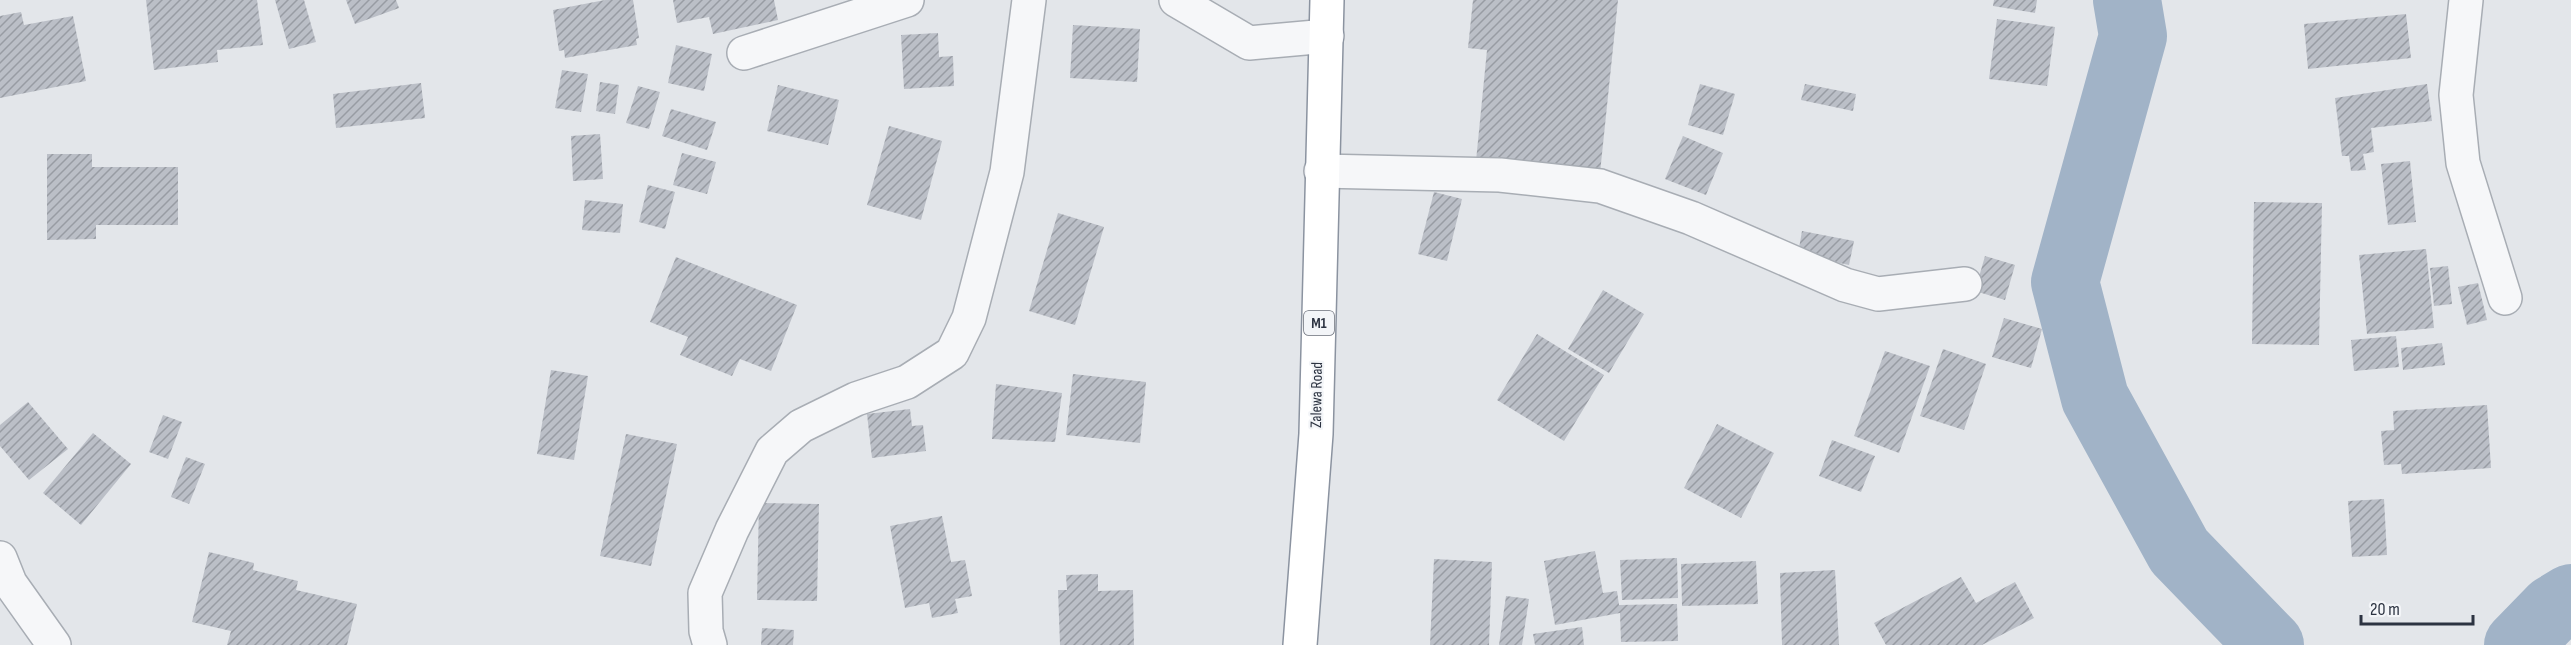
<svg xmlns="http://www.w3.org/2000/svg" width="2571" height="645" viewBox="0 0 2571 645" font-family="'Sofia Sans Condensed',sans-serif">
  <defs>
    <pattern id="building-hatch" width="6" height="6" patternUnits="userSpaceOnUse" patternTransform="scale(1.5)"><rect width="6" height="6" fill="#bbbfc7"/><path d="M-1 1l2-2M0 6l6-6M5 7l2-2" fill="none" stroke="#989ca3"/></pattern>
  </defs>
  <rect width="100%" height="100%" fill="#e3e6ea"/>
  <g fill="none" stroke-linecap="round" stroke-linejoin="round">
    <!-- river -->
    <g stroke="#a1b3c7" stroke-width="68">
      <path d="M 2127,0 L 2133,36 L 2065,282 L 2095,398 L 2179,551 L 2270,645"/>
      <path d="M 2518,645 L 2553,609 L 2571,598"/>
    </g>
  </g>
  <!-- building -->
  <g fill="url(#building-hatch)">
    <path d="M 146,0 L 257,0 L 263,45 L 217,50 L 218,62 L 154,70 Z"/>
    <path d="M 275,0 L 304,0 L 316,42 L 289,49 Z"/>
    <path d="M 346,0 L 396,0 L 399,8 L 355,24 Z"/>
    <path d="M 605,0 L 633,0 L 639,38 L 636,39 L 637,45 L 565,58 L 564,50 L 559,51 L 553,10 Z"/>
    <path d="M 673,0 L 774,0 L 778,20 L 713,34 L 709,17 L 677,23 Z"/>
    <path d="M 1473,0 L 1618,0 L 1600,173 L 1476,161 L 1487,50 L 1468,48 Z"/>
    <path d="M 1994,0 L 2037,0 L 2035,13 L 1993,6 Z"/>
    <path d="M 21,12 L 24,25 L 73,16 L 86,81 L 0,98 L 0,16 Z"/>
    <path d="M 2406,14 L 2411,58 L 2308,69 L 2304,24 Z"/>
    <path d="M 1997,19 L 2055,27 L 2047,86 L 1989,79 Z"/>
    <path d="M 1073,25 L 1140,29 L 1137,82 L 1070,78 Z"/>
    <path d="M 938,33 L 939,57 L 953,56 L 954,86 L 904,89 L 901,35 Z"/>
    <path d="M 676,45 L 712,54 L 704,91 L 668,83 Z"/>
    <path d="M 562,70 L 588,74 L 581,112 L 555,108 Z"/>
    <path d="M 600,82 L 619,85 L 615,114 L 596,111 Z"/>
    <path d="M 421,83 L 425,118 L 336,128 L 333,94 Z"/>
    <path d="M 1700,84 L 1735,94 L 1723,135 L 1688,125 Z"/>
    <path d="M 1805,84 L 1856,94 L 1853,111 L 1801,100 Z"/>
    <path d="M 2427,84 L 2432,121 L 2371,128 L 2374,152 L 2363,154 L 2366,170 L 2351,171 L 2349,156 L 2342,156 L 2335,98 Z"/>
    <path d="M 778,85 L 839,100 L 828,145 L 767,131 Z"/>
    <path d="M 638,86 L 660,92 L 649,129 L 626,123 Z"/>
    <path d="M 671,109 L 716,122 L 707,150 L 662,136 Z"/>
    <path d="M 889,126 L 942,141 L 921,220 L 867,205 Z"/>
    <path d="M 600,134 L 603,179 L 573,181 L 571,136 Z"/>
    <path d="M 1683,136 L 1723,153 L 1706,195 L 1665,179 Z"/>
    <path d="M 682,153 L 716,162 L 707,194 L 673,185 Z"/>
    <path d="M 47,154 L 92,154 L 92,167 L 178,167 L 178,225 L 96,225 L 96,239 L 47,240 Z"/>
    <path d="M 2410,161 L 2416,222 L 2388,225 L 2381,164 Z"/>
    <path d="M 648,185 L 675,192 L 665,229 L 639,222 Z"/>
    <path d="M 1434,192 L 1462,199 L 1447,261 L 1418,254 Z"/>
    <path d="M 585,200 L 623,204 L 620,233 L 582,230 Z"/>
    <path d="M 2254,202 L 2322,203 L 2319,345 L 2252,344 Z"/>
    <path d="M 1058,213 L 1104,227 L 1075,325 L 1029,311 Z"/>
    <path d="M 1802,231 L 1854,241 L 1849,265 L 1798,254 Z"/>
    <path d="M 2426,249 L 2434,328 L 2367,334 L 2359,255 Z"/>
    <path d="M 1985,256 L 2015,265 L 2005,300 L 1975,291 Z"/>
    <path d="M 676,257 L 797,305 L 771,371 L 740,359 L 732,376 L 680,355 L 688,337 L 650,322 Z"/>
    <path d="M 2448,266 L 2452,304 L 2434,306 L 2430,268 Z"/>
    <path d="M 2478,283 L 2487,320 L 2467,325 L 2458,287 Z"/>
    <path d="M 1603,290 L 1644,314 L 1609,373 L 1568,349 Z"/>
    <path d="M 2004,318 L 2042,329 L 2031,368 L 1992,357 Z"/>
    <path d="M 1537,334 L 1604,375 L 1564,441 L 1497,400 Z"/>
    <path d="M 2396,336 L 2399,367 L 2354,371 L 2351,340 Z"/>
    <path d="M 2442,343 L 2445,365 L 2403,370 L 2401,348 Z"/>
    <path d="M 1943,349 L 1986,364 L 1964,430 L 1920,416 Z"/>
    <path d="M 1885,351 L 1930,366 L 1899,453 L 1854,436 Z"/>
    <path d="M 551,370 L 588,376 L 574,460 L 537,454 Z"/>
    <path d="M 1073,374 L 1146,382 L 1140,443 L 1066,435 Z"/>
    <path d="M 996,384 L 1062,393 L 1055,442 L 992,439 Z"/>
    <path d="M 28,402 L 68,449 L 29,480 L 0,446 L 0,425 Z"/>
    <path d="M 2487,405 L 2491,468 L 2402,474 L 2401,464 L 2384,465 L 2381,431 L 2394,430 L 2393,411 Z"/>
    <path d="M 910,409 L 912,426 L 923,425 L 926,451 L 872,458 L 867,414 Z"/>
    <path d="M 163,415 L 182,422 L 168,459 L 149,452 Z"/>
    <path d="M 1717,424 L 1774,453 L 1741,518 L 1684,488 Z"/>
    <path d="M 93,433 L 131,464 L 81,525 L 43,493 Z"/>
    <path d="M 626,434 L 677,444 L 651,566 L 600,556 Z"/>
    <path d="M 1832,440 L 1875,456 L 1861,492 L 1819,476 Z"/>
    <path d="M 186,457 L 205,464 L 189,504 L 171,497 Z"/>
    <path d="M 2384,499 L 2387,555 L 2352,557 L 2348,501 Z"/>
    <path d="M 759,503 L 819,504 L 817,601 L 757,600 Z"/>
    <path d="M 942,516 L 951,562 L 965,560 L 972,596 L 955,599 L 958,613 L 932,618 L 929,603 L 905,608 L 890,526 Z"/>
    <path d="M 1595,551 L 1603,593 L 1617,591 L 1619,605 L 1677,604 L 1678,641 L 1621,642 L 1620,613 L 1555,625 L 1544,561 Z"/>
    <path d="M 209,552 L 254,563 L 253,570 L 298,581 L 296,590 L 357,604 L 347,645 L 227,645 L 231,631 L 192,622 Z"/>
    <path d="M 1677,558 L 1678,598 L 1622,600 L 1620,560 Z"/>
    <path d="M 1434,559 L 1492,562 L 1489,645 L 1430,645 Z"/>
    <path d="M 1756,561 L 1758,604 L 1682,606 L 1681,564 Z"/>
    <path d="M 1835,570 L 1839,645 L 1782,645 L 1780,573 Z"/>
    <path d="M 1098,574 L 1098,591 L 1133,590 L 1134,645 L 1060,645 L 1058,590 L 1067,590 L 1066,575 Z"/>
    <path d="M 1961,577 L 1976,603 L 2015,582 L 2034,618 L 1982,645 L 1886,645 L 1874,623 Z"/>
    <path d="M 1506,596 L 1529,599 L 1522,645 L 1499,645 Z"/>
    <path d="M 1582,627 L 1584,645 L 1535,645 L 1533,634 Z"/>
    <path d="M 762,628 L 794,630 L 793,645 L 761,645 Z"/>
  </g>
  <g fill="none" stroke-linecap="round" stroke-linejoin="round">
    <!-- minor casing -->
    <g stroke="#a8adb4" stroke-width="36">
      <g id="minor">
        <path d="M 2466,0 L 2456,95 L 2463,163 L 2505,298"/>
        <path d="M 744,53 L 907,0"/>
        <path d="M 1321,171 L 1500,175 L 1600,186 L 1691,218 L 1845,285 L 1878,294 L 1965,284"/>
        <path d="M 0,558 L 10,583 L 54,645"/>
        <path d="M 710,645 L 706,631 L 705,593 L 732,530 L 772,451 L 801,426 L 856,399 L 907,382 L 952,353 L 969,318 L 1007,172 L 1029,0"/>
      </g>
    </g>
    <!-- tertiary casing -->
    <g stroke="#a8adb4" stroke-width="36">
      <path id="tertiary" d="M 1176,0 L 1249,43 L 1327,36"/>
    </g>
    <!-- trunk casing -->
    <g stroke="#8b93a0" stroke-width="36">
      <path id="trunk" d="M 1300,645 L 1316,434 L 1327,0"/>
    </g>
    <!-- minor -->
    <use href="#minor" stroke="#f6f7f9" stroke-width="33"/>
    <!-- tertiary -->
    <use href="#tertiary" stroke="#f6f7f9" stroke-width="33"/>
    <!-- trunk -->
    <use href="#trunk" stroke="#fff" stroke-width="33"/>
  </g>
  <g text-anchor="middle" dominant-baseline="central" stroke-width="4.5" stroke-linejoin="round" paint-order="stroke">
    <!-- shield labels -->
    <rect fill="#f3f5f8" stroke="#686d78" stroke-width="1.5" x="1304" y="311" width="30" height="24" rx="4.5"/>
    <g font-size="15" font-weight="bold" fill="#2c3341">
      <text x="1319" y="323">M1</text>
    </g>
    <!-- street labels -->
    <g font-size="16" fill="#2c3341" stroke="#f3f5f8">
      <text transform="translate(1317 395) rotate(-89)">Zalewa Road</text>
    </g>
  </g>
  <!-- scale -->
  <path d="M2361 615v9h112v-9" fill="none" stroke="#2c3341" stroke-width="3"/>
  <text x="2370" y="615" font-size="18" fill="#2c3341" stroke="#f3f5f8" stroke-width="4.5" paint-order="stroke">20 m</text>
</svg>
